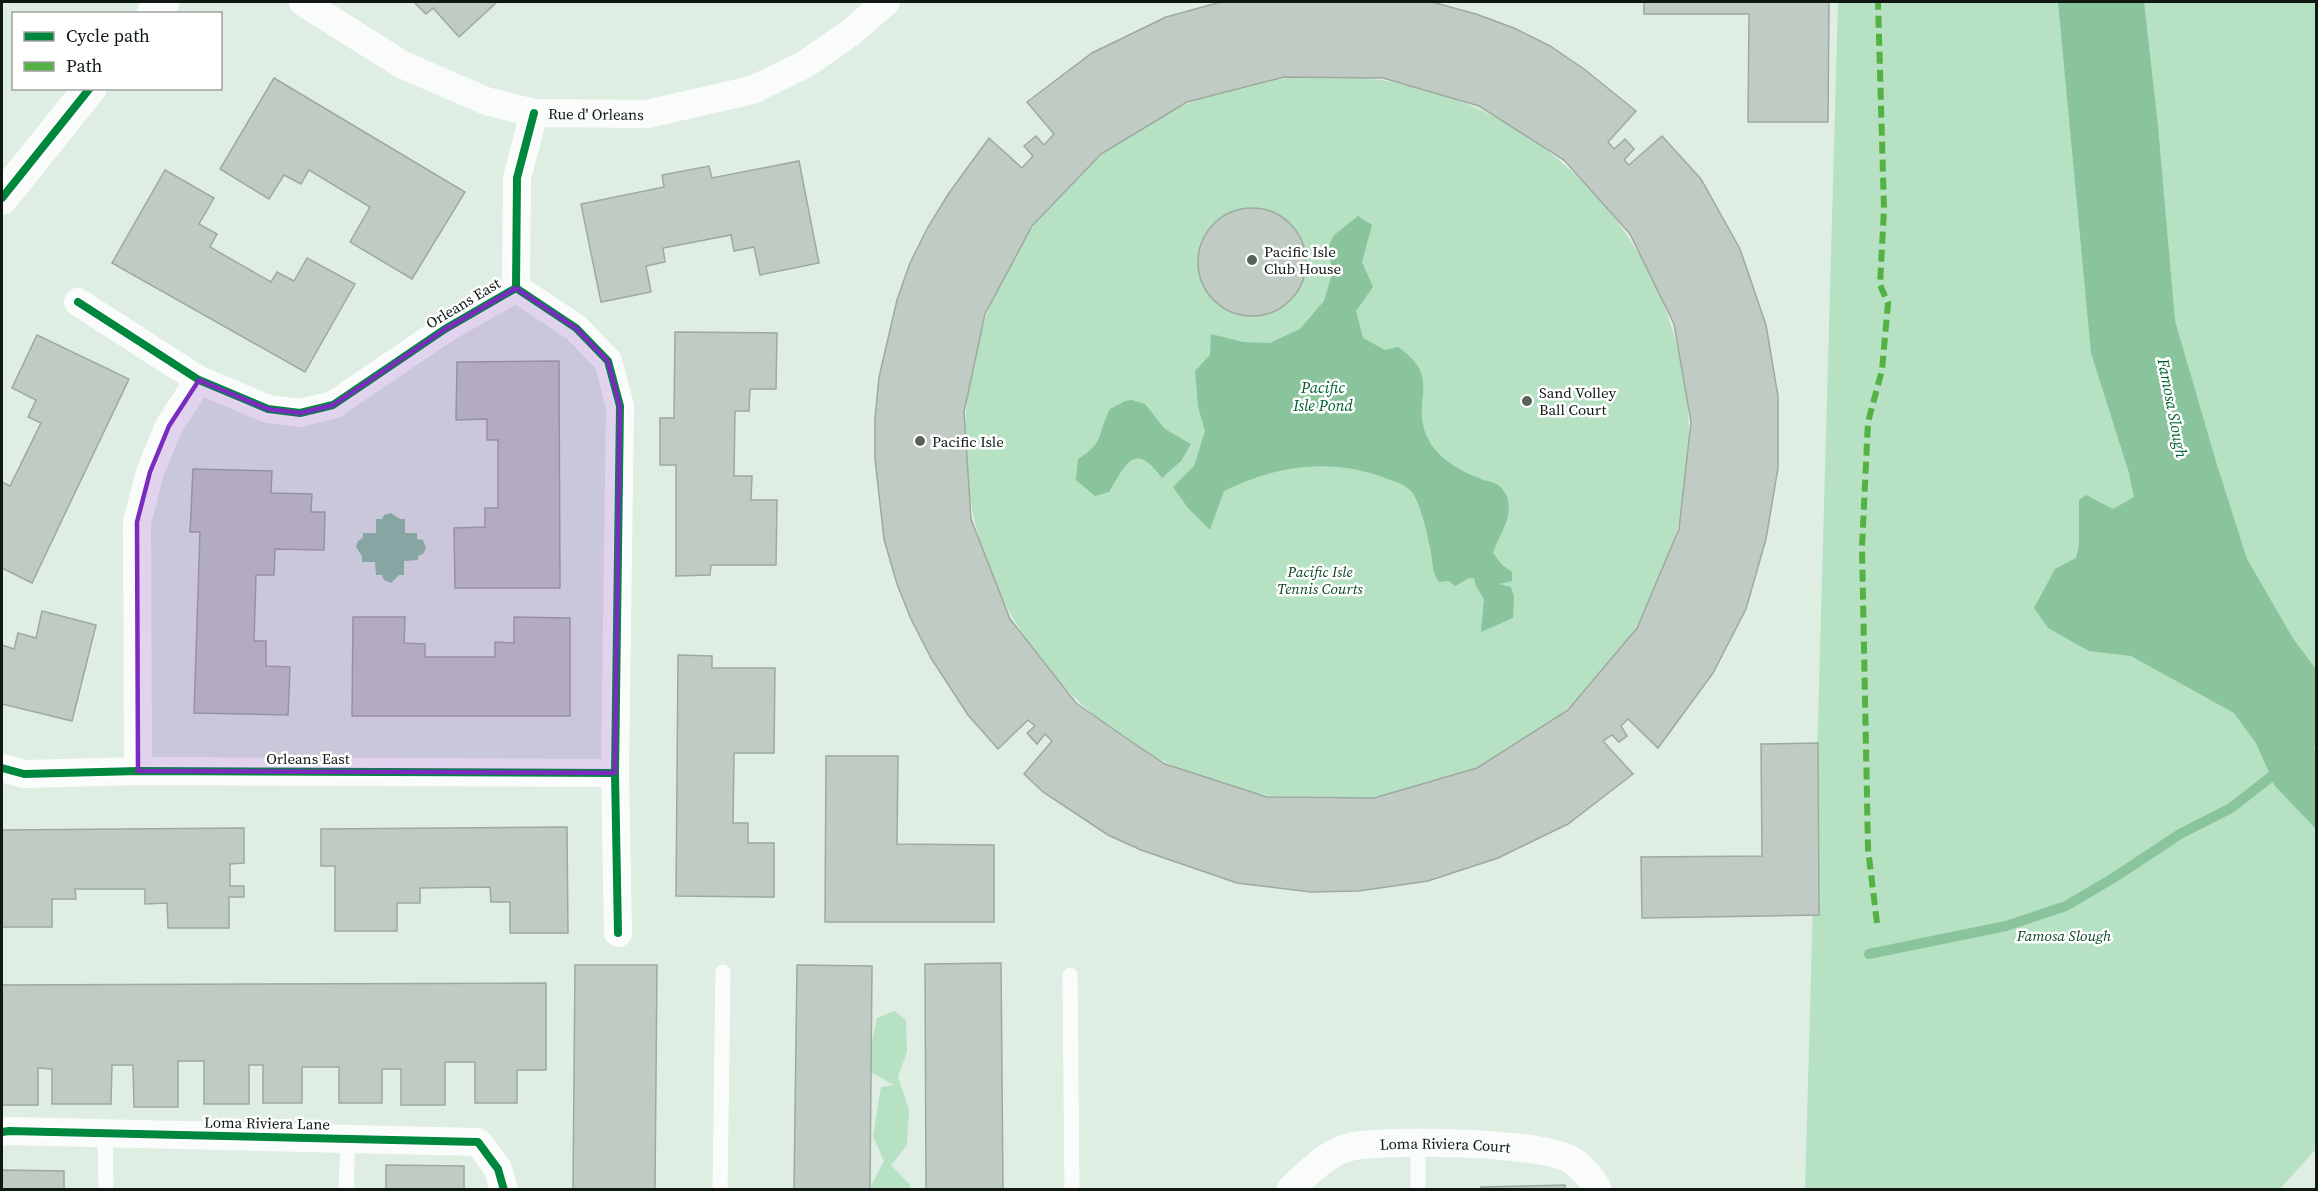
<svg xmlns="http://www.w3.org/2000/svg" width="2318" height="1191" viewBox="0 0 2318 1191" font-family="'Source Serif 4',serif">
  <rect width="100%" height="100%" fill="#dfeee3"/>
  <!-- green -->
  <g fill="#b6e1c3">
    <path d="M 1838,2 L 2316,2 L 2316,1149 L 2280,1189 L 1805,1190 Z"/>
    <circle cx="1327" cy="438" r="362"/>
    <path d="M 895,1011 L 906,1020 L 907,1052 L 898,1077 L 909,1110 L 907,1145 L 891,1165 L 910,1185 L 910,1189 L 872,1189 L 871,1186 L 884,1161 L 873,1136 L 881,1087 L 894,1085 L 869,1071 L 869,1058 L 877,1018 Z"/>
  </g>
  <!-- water -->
  <g fill="#8ac49d">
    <path d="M 2058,2 L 2144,2 L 2158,126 L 2175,321 L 2217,465 L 2247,559 L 2294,640 L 2316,669 L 2316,747 L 2314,747 L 2316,758 L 2316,829 L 2275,786 L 2256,743 L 2234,713 L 2131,656 L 2089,651 L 2048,628 L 2034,608 L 2055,569 L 2076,558 L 2079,545 L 2079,500 L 2086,495 L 2113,509 L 2134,497 L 2129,473 L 2091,353 Z"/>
    <path d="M 1358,216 L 1372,225 L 1362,262 L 1373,287 L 1356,311 L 1363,338 L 1385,350 L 1398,347 C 1447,381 1405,402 1431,444 C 1441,460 1462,472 1479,478 C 1484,481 1491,481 1496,484 C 1500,485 1506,493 1507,497 C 1514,519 1498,535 1493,553 L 1502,565 L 1512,572 L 1512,581 L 1499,584 L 1511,587 L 1514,597 L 1513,618 L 1481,632 L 1484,599 L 1476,586 L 1474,578 L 1469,578 L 1455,586 L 1449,581 L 1439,582 C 1432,573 1433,564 1431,552 C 1427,534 1423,512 1414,495 C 1409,486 1397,482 1388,479 C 1332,457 1277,465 1224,491 L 1210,530 L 1188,508 L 1173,487 L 1194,466 L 1205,431 L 1198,407 L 1195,371 L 1210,355 L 1211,334 L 1243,342 L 1270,343 L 1300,329 L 1324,301 L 1332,274 L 1329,245 L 1334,235 Z"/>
    <path d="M 1132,400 L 1145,404 L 1165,429 L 1191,444 L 1181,461 L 1162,478 C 1134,439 1125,466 1109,492 L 1095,496 L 1076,480 L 1078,459 C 1105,443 1097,434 1110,409 L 1125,401 Z"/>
    <path d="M 391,513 L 400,519 L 405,519 L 405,533 L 417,533 L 417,539 L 423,540 L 426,548 L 423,554 L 418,556 L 418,560 L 404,561 L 404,575 L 399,575 L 391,583 L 384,580 L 382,575 L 376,575 L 375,562 L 362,562 L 362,556 L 356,547 L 358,541 L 363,538 L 363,533 L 376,533 L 376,519 L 382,519 L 384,515 Z"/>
  </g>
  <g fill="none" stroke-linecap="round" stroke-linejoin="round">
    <!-- stream -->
    <path stroke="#8ac49d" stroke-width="10" d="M 1869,954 L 2006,926 L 2066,906 L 2115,877 L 2180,834 L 2231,808 L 2281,769"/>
  </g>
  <!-- building -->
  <g fill="#c0cbc3" stroke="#9ea9a1" stroke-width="1.5" fill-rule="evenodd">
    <path d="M 414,2 L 497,2 L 459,37 L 433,8 L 426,14 Z"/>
    <path d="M 1221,2 L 1432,2 L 1476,14 L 1514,28 L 1550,46 L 1584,69 L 1636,111 L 1608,142 L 1614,149 L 1625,139 L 1634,149 L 1624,160 L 1629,165 L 1662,136 L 1701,179 L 1740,249 L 1766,325 L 1778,396 L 1778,468 L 1766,539 L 1746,609 L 1713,673 L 1658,748 L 1628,719 L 1621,726 L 1627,736 L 1619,742 L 1612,735 L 1603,741 L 1633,774 L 1568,824 L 1498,858 L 1428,881 L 1359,891 L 1311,892 L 1237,883 L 1141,850 L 1108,835 L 1043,792 L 1024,774 L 1052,741 L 1045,734 L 1037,744 L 1027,733 L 1035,726 L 1028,720 L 998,749 L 968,715 L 931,658 L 911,619 L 897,584 L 884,539 L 875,459 L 875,419 L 879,377 L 897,300 L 910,263 L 928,227 L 949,193 L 989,138 L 1022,168 L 1033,156 L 1024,146 L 1036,136 L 1044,145 L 1054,134 L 1027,102 L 1092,53 L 1166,17 ZM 1284,77 L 1383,78 L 1479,106 L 1564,160 L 1630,234 L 1674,324 L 1691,422 L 1679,529 L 1637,628 L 1568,710 L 1477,768 L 1374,798 L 1267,797 L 1165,764 L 1129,740 L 1076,703 L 1010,619 L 971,519 L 964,412 L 985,314 L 1032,226 L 1101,154 L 1187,102 Z"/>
    <path d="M 1644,2 L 1829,2 L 1828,122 L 1748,122 L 1749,14 L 1644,14 Z"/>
    <path d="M 274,78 L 465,192 L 412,279 L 350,242 L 370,207 L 309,170 L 301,184 L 284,175 L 269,199 L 220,169 Z"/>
    <path d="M 799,161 L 819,263 L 760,275 L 754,247 L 734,251 L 731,235 L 663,248 L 665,262 L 646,266 L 651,292 L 601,302 L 581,204 L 664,187 L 662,175 L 709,166 L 712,178 Z"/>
    <path d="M 165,170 L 214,198 L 199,224 L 217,234 L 210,247 L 271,282 L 277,272 L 294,281 L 307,258 L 355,284 L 305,372 L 112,263 Z"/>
    <circle cx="1252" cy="262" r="54"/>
    <path d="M 675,332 L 777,333 L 776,389 L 750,389 L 749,411 L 735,411 L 734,476 L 752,476 L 751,500 L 777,500 L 776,565 L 711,565 L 710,575 L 676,576 L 676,465 L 660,465 L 660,418 L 674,418 Z"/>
    <path d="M 37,335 L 129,379 L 32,583 L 2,568 L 2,482 L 10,486 L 41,423 L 28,417 L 36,400 L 12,388 Z"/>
    <path d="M 559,361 L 560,588 L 455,588 L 454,528 L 485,527 L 485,508 L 498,508 L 498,440 L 487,440 L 487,419 L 456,420 L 457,362 Z"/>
    <path d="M 193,469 L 272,471 L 271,493 L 312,494 L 311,512 L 325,512 L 324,550 L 275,549 L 274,575 L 256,575 L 254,641 L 266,641 L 266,666 L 290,667 L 288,715 L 194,713 L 200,532 L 190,532 Z"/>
    <path d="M 42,611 L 96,625 L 72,721 L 2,704 L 2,645 L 14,649 L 18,633 L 36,638 Z"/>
    <path d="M 353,617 L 405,617 L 404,643 L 425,644 L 425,657 L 495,657 L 495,642 L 514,643 L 514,617 L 570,618 L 570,716 L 352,716 Z"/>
    <path d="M 678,655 L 712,656 L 712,668 L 775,668 L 774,753 L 734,753 L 733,823 L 748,823 L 748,843 L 774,843 L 774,897 L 676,896 Z"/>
    <path d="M 1818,743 L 1819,915 L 1642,918 L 1641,857 L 1762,856 L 1761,744 Z"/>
    <path d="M 826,756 L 898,756 L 897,844 L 994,845 L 994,922 L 825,922 Z"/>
    <path d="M 567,827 L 568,933 L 510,933 L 510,902 L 491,902 L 490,887 L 420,888 L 420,903 L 397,903 L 397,931 L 335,931 L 335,866 L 321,866 L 321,829 Z"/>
    <path d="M 244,828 L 244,863 L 230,864 L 230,886 L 244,886 L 244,897 L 229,897 L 229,928 L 168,928 L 167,903 L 145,904 L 145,889 L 75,889 L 76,899 L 52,899 L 52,927 L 2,927 L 2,830 Z"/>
    <path d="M 1001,963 L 1003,1190 L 926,1190 L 925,964 Z"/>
    <path d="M 575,965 L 657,965 L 655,1190 L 573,1190 Z"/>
    <path d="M 797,965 L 872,966 L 870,1190 L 794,1190 Z"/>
    <path d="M 546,983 L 546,1070 L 517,1070 L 517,1103 L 475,1103 L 475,1062 L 445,1062 L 445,1105 L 401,1105 L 401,1069 L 382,1069 L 382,1103 L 339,1103 L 339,1067 L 302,1067 L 302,1103 L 263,1103 L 263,1065 L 249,1065 L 249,1104 L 204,1104 L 204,1061 L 178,1061 L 178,1107 L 134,1107 L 133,1065 L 112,1065 L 111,1104 L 52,1104 L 52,1069 L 38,1068 L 38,1105 L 2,1105 L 2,985 Z"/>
    <path d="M 386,1165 L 464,1166 L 464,1190 L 386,1190 Z"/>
    <path d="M 2,1170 L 64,1171 L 64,1190 L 2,1190 Z"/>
    <path d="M 1565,1185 L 1565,1190 L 1481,1190 L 1481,1187 Z"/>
  </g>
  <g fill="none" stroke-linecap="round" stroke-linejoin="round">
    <!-- service -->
    <g stroke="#fafcfb" stroke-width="15">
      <path d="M 1070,975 L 1072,1190"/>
      <path d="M 105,1133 L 106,1190"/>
      <path d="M 346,1190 L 348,1138"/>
      <path d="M 720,1190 L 723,972"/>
      <path d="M 1418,1190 L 1418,1142"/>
    </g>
    <!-- minor -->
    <g stroke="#fafcfb" stroke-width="28">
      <path id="s1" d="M 303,2 L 401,64 L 486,101 L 534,113 L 647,114 L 752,90 L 804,65 L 850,33 L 886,2"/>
      <path d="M 534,113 L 517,178 L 516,288 L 576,328 L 608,361 L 620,406 L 615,773 L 618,933"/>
      <path d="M 78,302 L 199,380 L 268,409 L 300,413 L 333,405 L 445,329 L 516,288"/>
      <path d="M 2,768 L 24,774 L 138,771 L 615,773"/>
      <path d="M 138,771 L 137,522 L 150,472 L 169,426 L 199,380"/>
      <path d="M 2,1132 L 9,1131 L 478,1142 L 498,1169 L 504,1190"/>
      <path id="s2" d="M 1290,1190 C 1309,1172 1328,1151 1354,1146 C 1391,1140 1540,1141 1571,1160 C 1580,1165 1594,1180 1598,1190"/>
    </g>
    <!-- secondary -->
    <g stroke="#fafcfb" stroke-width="33">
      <path d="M 153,14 L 163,2"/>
      <path d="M 2,198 L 90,88"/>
    </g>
    <!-- quiet -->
    <path stroke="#54b144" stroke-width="6" stroke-dasharray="12 6" stroke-linecap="butt" d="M 1877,923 L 1868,849 L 1862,547 L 1868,422 L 1882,370 L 1888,303 L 1880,285 L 1884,209 L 1878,2"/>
    <!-- cycleway casing -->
    <g stroke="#fff" stroke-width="11">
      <g id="cycleway">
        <path d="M 534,113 L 517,178 L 516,288 L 576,328 L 608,361 L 620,406 L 615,773 L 618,933"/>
        <path d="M 2,198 L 90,88"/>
        <path d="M 78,302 L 199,380 L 268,409 L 300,413 L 333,405 L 445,329 L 516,288"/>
        <path d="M 2,768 L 24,774 L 138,771 L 615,773"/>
        <path d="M 2,1132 L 9,1131 L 478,1142 L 498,1169 L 504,1190"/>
      </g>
    </g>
    <!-- cycleway -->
    <use href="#cycleway" stroke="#00873e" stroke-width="8"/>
  </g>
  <!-- marked area -->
  <path fill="#7b2cbf" fill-opacity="0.2" stroke="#7b2cbf" stroke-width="4.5" stroke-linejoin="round" d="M 516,288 L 576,328 L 608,361 L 620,406 L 615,773 L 138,771 L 137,522 L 150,472 L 169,426 L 199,380 L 268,409 L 300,413 L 333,405 L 445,329 Z"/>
  <!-- markers -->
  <g fill="#58645b" stroke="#fff" stroke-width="2">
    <circle cx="1252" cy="260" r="6"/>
    <circle cx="1527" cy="401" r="6"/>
    <circle cx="920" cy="441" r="6"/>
  </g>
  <g text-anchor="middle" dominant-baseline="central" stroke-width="5" stroke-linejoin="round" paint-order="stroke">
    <!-- street labels -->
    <g font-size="15" fill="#0f1912" stroke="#fff">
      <text stroke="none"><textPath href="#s1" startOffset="320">Rue d' Orleans</textPath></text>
      <text transform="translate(463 303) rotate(-31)">Orleans East</text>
      <text x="308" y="758">Orleans East</text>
      <text transform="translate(267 1123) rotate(1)">Loma Riviera Lane</text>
      <text stroke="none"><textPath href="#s2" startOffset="170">Loma Riviera Court</textPath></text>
    </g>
    <!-- poi labels -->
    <g font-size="15" fill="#0f1912" stroke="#fff" text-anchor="start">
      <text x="1264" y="251">Pacific Isle<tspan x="1264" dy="17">Club House</tspan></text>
      <text x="1539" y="392">Sand Volley<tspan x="1539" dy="17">Ball Court</tspan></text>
      <text x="932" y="441">Pacific Isle</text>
    </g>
    <!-- park labels -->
    <g font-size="15" font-style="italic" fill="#084525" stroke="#fff">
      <text x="1320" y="571">Pacific Isle<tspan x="1320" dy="17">Tennis Courts</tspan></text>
      <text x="2064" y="935">Famosa Slough</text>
    </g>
    <!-- water labels -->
    <g font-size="16" font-style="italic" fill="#016133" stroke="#fff">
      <text x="1323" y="387">Pacific<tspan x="1323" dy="18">Isle Pond</tspan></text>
      <text transform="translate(2173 408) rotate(79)">Famosa Slough</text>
    </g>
  </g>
  <!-- border -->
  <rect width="2318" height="1191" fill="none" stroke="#0f1912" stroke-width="6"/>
  <!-- legend -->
  <rect x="12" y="12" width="210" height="78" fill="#ffffff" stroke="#9fa3a0" stroke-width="1.5"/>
  <rect x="24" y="32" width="30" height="9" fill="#00873e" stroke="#9fa3a0" stroke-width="1.5"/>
  <text x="66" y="42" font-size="18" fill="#0f1912">Cycle path</text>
  <rect x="24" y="62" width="30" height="9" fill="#54b144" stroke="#9fa3a0" stroke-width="1.5"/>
  <text x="66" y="72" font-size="18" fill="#0f1912">Path</text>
</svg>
